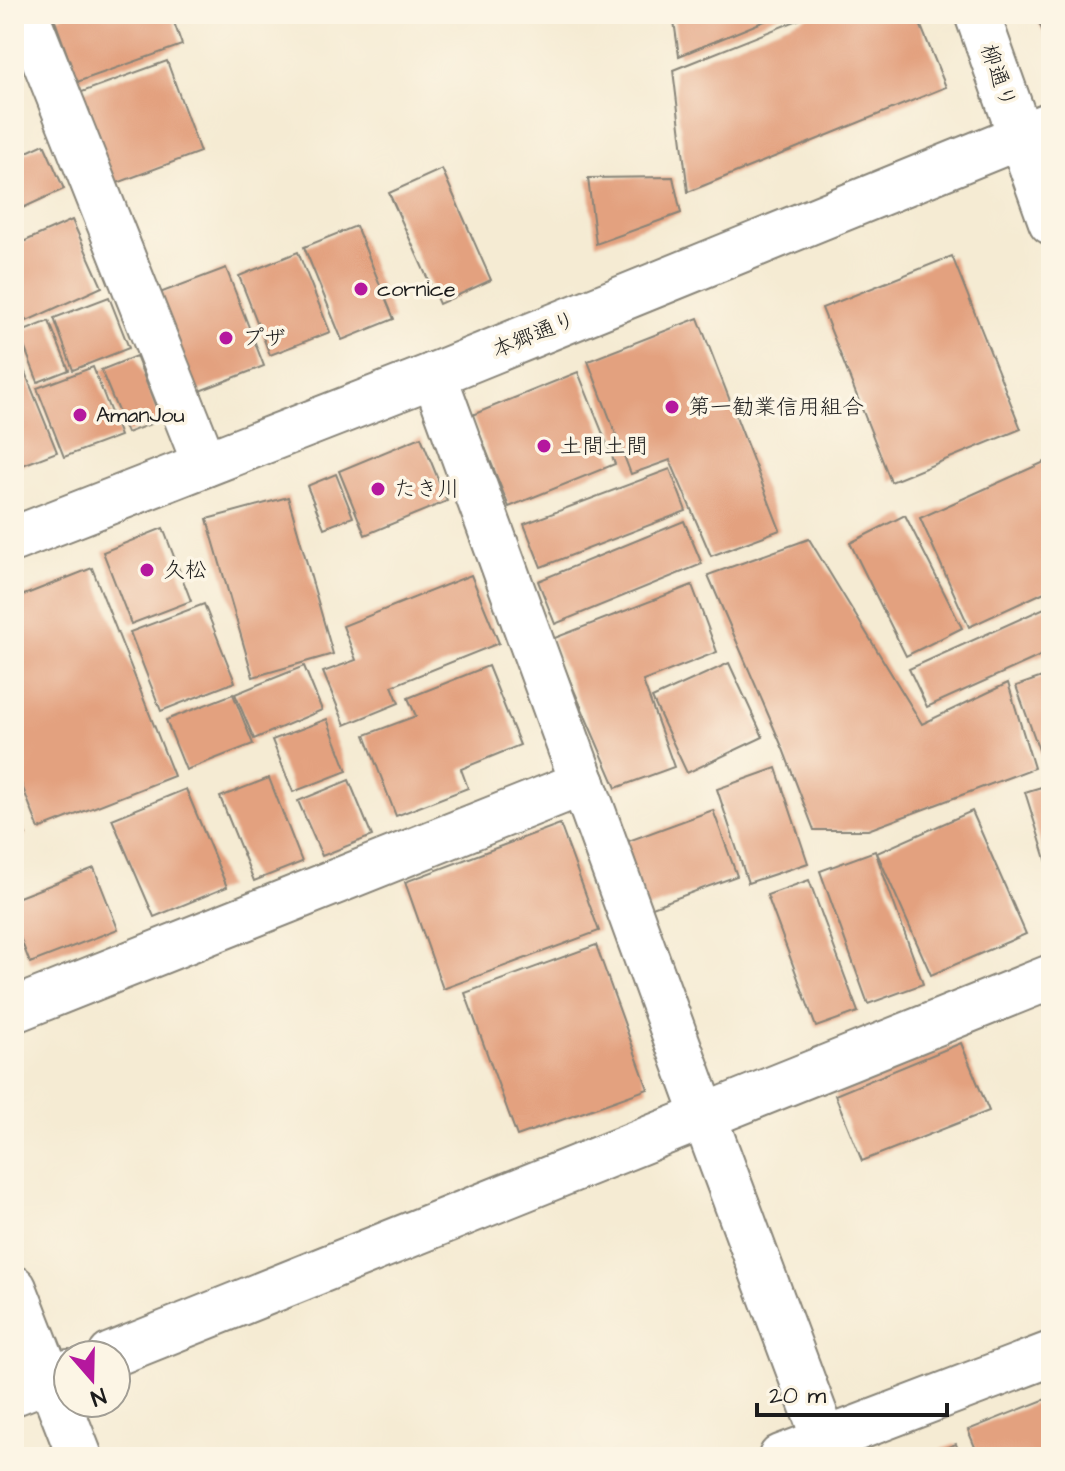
<svg xmlns="http://www.w3.org/2000/svg" width="1065" height="1471" viewBox="0 0 1065 1471" font-family="'Architects Daughter','Klee One',sans-serif">
  <rect width="100%" height="100%" fill="#fcf5e5"/>
  <filter id="ink" filterUnits="userSpaceOnUse"><feTurbulence type="fractalNoise" baseFrequency=".0125" numOctaves="2"/><feDisplacementMap in="SourceGraphic" scale="16" xChannelSelector="R" yChannelSelector="G"/><feConvolveMatrix kernelMatrix="1 2 1 2 8 2 1 2 1" color-interpolation-filters="sRGB"/></filter>
  <filter id="wash" filterUnits="userSpaceOnUse"><feTurbulence type="fractalNoise" baseFrequency=".006" numOctaves="4" result="noise"/><feDisplacementMap in="SourceGraphic" scale="32" xChannelSelector="R" yChannelSelector="G"/><feGaussianBlur stdDeviation="1.8" result="paint"/><feColorMatrix in="noise" values="0 0 0 0 0 0 0 0 0 0 0 0 0 0 0 0 0 1.4 0 .05"/><feComposite in="paint" operator="in"/></filter>
  <g filter="url(#wash)">
    <rect width="100%" height="100%" fill="#f5ebd3"/>
    <g id="blocks">
      <!-- building -->
      <g fill="#e3a17f">
        <path d="M 67,14 L 171,14 L 182,45 L 77,82 L 54,18 Z"/>
        <path d="M 673,14 L 782,14 L 679,56 Z"/>
        <path d="M 813,14 L 916,14 L 946,87 L 688,192 L 673,70 Z"/>
        <path d="M 1035,14 L 1051,14 L 1051,42 L 1048,43 Z"/>
        <path d="M 167,61 L 200,152 L 112,185 L 79,93 Z"/>
        <path d="M 44,144 L 64,189 L 14,212 L 14,158 Z"/>
        <path d="M 442,169 L 491,280 L 439,304 L 389,193 Z"/>
        <path d="M 673,177 L 681,213 L 596,244 L 588,178 Z"/>
        <path d="M 72,220 L 102,287 L 27,321 L 14,291 L 14,246 Z"/>
        <path d="M 356,226 L 394,319 L 342,340 L 304,247 Z"/>
        <path d="M 298,252 L 330,332 L 270,355 L 239,276 Z"/>
        <path d="M 952,256 L 1021,429 L 891,482 L 822,308 Z"/>
        <path d="M 226,268 L 264,366 L 197,392 L 157,294 Z"/>
        <path d="M 109,297 L 129,348 L 73,370 L 54,318 Z"/>
        <path d="M 698,318 L 780,530 L 711,556 L 670,460 L 631,474 L 588,361 Z"/>
        <path d="M 49,321 L 69,370 L 38,382 L 19,333 Z"/>
        <path d="M 14,345 L 57,452 L 15,468 L 14,466 Z"/>
        <path d="M 136,356 L 161,420 L 127,433 L 101,370 Z"/>
        <path d="M 93,367 L 120,436 L 64,457 L 37,388 Z"/>
        <path d="M 578,372 L 615,464 L 509,507 L 472,415 Z"/>
        <path d="M 421,437 L 447,501 L 365,535 L 339,471 Z"/>
        <path d="M 1051,459 L 1051,589 L 969,627 L 920,518 Z"/>
        <path d="M 670,469 L 686,511 L 541,567 L 524,524 Z"/>
        <path d="M 336,474 L 353,517 L 324,528 L 307,486 Z"/>
        <path d="M 288,497 L 333,654 L 253,677 L 207,519 Z"/>
        <path d="M 905,515 L 962,628 L 906,656 L 850,543 Z"/>
        <path d="M 684,521 L 702,564 L 555,624 L 538,581 Z"/>
        <path d="M 163,528 L 191,601 L 131,624 L 103,552 Z"/>
        <path d="M 809,539 L 922,724 L 1008,683 L 1034,768 L 868,830 L 814,830 L 783,749 L 708,575 Z"/>
        <path d="M 92,568 L 174,776 L 39,829 L 14,765 L 14,599 Z"/>
        <path d="M 471,575 L 499,643 L 392,686 L 399,703 L 345,725 L 323,672 L 356,660 L 343,626 Z"/>
        <path d="M 692,585 L 717,652 L 643,681 L 674,767 L 616,788 L 552,639 Z"/>
        <path d="M 204,604 L 235,682 L 161,711 L 130,632 Z"/>
        <path d="M 1051,605 L 1051,651 L 927,707 L 909,669 Z"/>
        <path d="M 729,663 L 763,737 L 687,773 L 652,698 Z"/>
        <path d="M 304,666 L 322,710 L 254,739 L 235,694 Z"/>
        <path d="M 488,666 L 520,745 L 461,769 L 468,788 L 396,816 L 365,735 L 416,716 L 408,698 Z"/>
        <path d="M 1051,674 L 1051,770 L 1047,772 L 1016,686 Z"/>
        <path d="M 233,694 L 253,744 L 186,770 L 166,720 Z"/>
        <path d="M 327,719 L 347,771 L 293,792 L 272,740 Z"/>
        <path d="M 776,768 L 808,863 L 748,883 L 717,789 Z"/>
        <path d="M 269,778 L 302,862 L 254,881 L 220,797 Z"/>
        <path d="M 349,780 L 372,836 L 322,856 L 298,801 Z"/>
        <path d="M 1051,784 L 1051,872 L 1050,872 L 1025,792 Z"/>
        <path d="M 186,789 L 227,887 L 154,917 L 112,819 Z"/>
        <path d="M 14,806 L 26,835 L 14,839 Z"/>
        <path d="M 713,810 L 737,876 L 647,909 L 623,843 Z"/>
        <path d="M 972,811 L 1026,934 L 931,975 L 877,853 Z"/>
        <path d="M 560,824 L 599,931 L 443,989 L 405,882 Z"/>
        <path d="M 875,851 L 923,984 L 868,1004 L 820,871 Z"/>
        <path d="M 94,868 L 118,929 L 30,963 L 14,922 L 14,899 Z"/>
        <path d="M 809,880 L 858,1012 L 816,1027 L 767,895 Z"/>
        <path d="M 596,945 L 648,1089 L 517,1136 L 465,993 Z"/>
        <path d="M 961,1043 L 989,1111 L 862,1161 L 835,1095 Z"/>
        <path d="M 1051,1397 L 1051,1457 L 979,1457 L 968,1430 Z"/>
        <path d="M 956,1444 L 961,1457 L 921,1457 Z"/>
      </g>
    </g>
  </g>
  <g filter="url(#ink)">
    <use href="#blocks" fill-opacity="0" stroke="#888478" stroke-width="2"/>
    <g fill="none" stroke-linecap="round" stroke-linejoin="round">
      <!-- street casing -->
      <g stroke="#888478" stroke-width="48">
        <g id="street">
          <path d="M 26,14 L 205,464"/>
          <path d="M 434,375 L 714,1143 L 831,1457"/>
          <path d="M 14,1010 L 583,783"/>
          <path d="M 14,1288 L 80,1457"/>
          <path d="M 111,1355 L 1051,977"/>
          <path d="M 14,1393 L 68,1372"/>
          <path d="M 781,1457 L 1051,1354"/>
        </g>
      </g>
      <!-- secondary casing -->
      <g stroke="#888478" stroke-width="48">
        <g id="secondary">
          <path d="M 977,14 L 1051,222"/>
          <path d="M 14,539 L 434,375 L 1051,124"/>
        </g>
      </g>
      <!-- street -->
      <use href="#street" stroke="#fff" stroke-width="44"/>
      <!-- secondary -->
      <use href="#secondary" stroke="#fff" stroke-width="44"/>
    </g>
  </g>
  <!-- markers -->
  <g fill="#b5179e" stroke="#fcf5e5" stroke-width="3">
    <circle cx="361" cy="289" r="8"/>
    <circle cx="226" cy="338" r="8"/>
    <circle cx="672" cy="407" r="8"/>
    <circle cx="80" cy="415" r="8"/>
    <circle cx="544" cy="446" r="8"/>
    <circle cx="378" cy="489" r="8"/>
    <circle cx="147" cy="570" r="8"/>
  </g>
  <g text-anchor="middle" dominant-baseline="central" stroke-width="7" stroke-linejoin="round" paint-order="stroke">
    <!-- street labels -->
    <g font-size="22" fill="#1c1c1c" stroke="#fcf5e5">
      <text transform="translate(998 76) rotate(71)">柳通り</text>
      <text transform="translate(534 335) rotate(-22)">本郷通り</text>
    </g>
    <!-- poi labels -->
    <g font-size="22" fill="#1c1c1c" stroke="#fcf5e5" text-anchor="start">
      <text x="377" y="289">cornice</text>
      <text x="242" y="338">プザ</text>
      <text x="688" y="407">第一勧業信用組合</text>
      <text x="96" y="415">AmanJou</text>
      <text x="560" y="446">土間土間</text>
      <text x="394" y="489">たき川</text>
      <text x="163" y="570">久松</text>
    </g>
  </g>
  <!-- margin -->
  <rect width="1065" height="1471" fill="none" stroke="#fcf5e5" stroke-width="48"/>
  <!-- north arrow -->
  <g transform="translate(92 1379) rotate(160)"><circle r="38" fill="#fcf5e5" stroke="#a29e95" stroke-width="2"/>
  <path d="M0-6L14 30L0 20L-14 30Z" fill="#b5179e"/>
  <text y="-12" font-size="22" font-weight="bold" text-anchor="middle" fill="#1c1c1c">N</text>
  </g>
  <!-- scale -->
  <path d="M757 1403v12h190v-12" fill="none" stroke="#1c1c1c" stroke-width="4"/>
  <text x="769" y="1403" font-size="24" fill="#1c1c1c" stroke="#fcf5e5" stroke-width="6" paint-order="stroke">20 m</text>
</svg>
